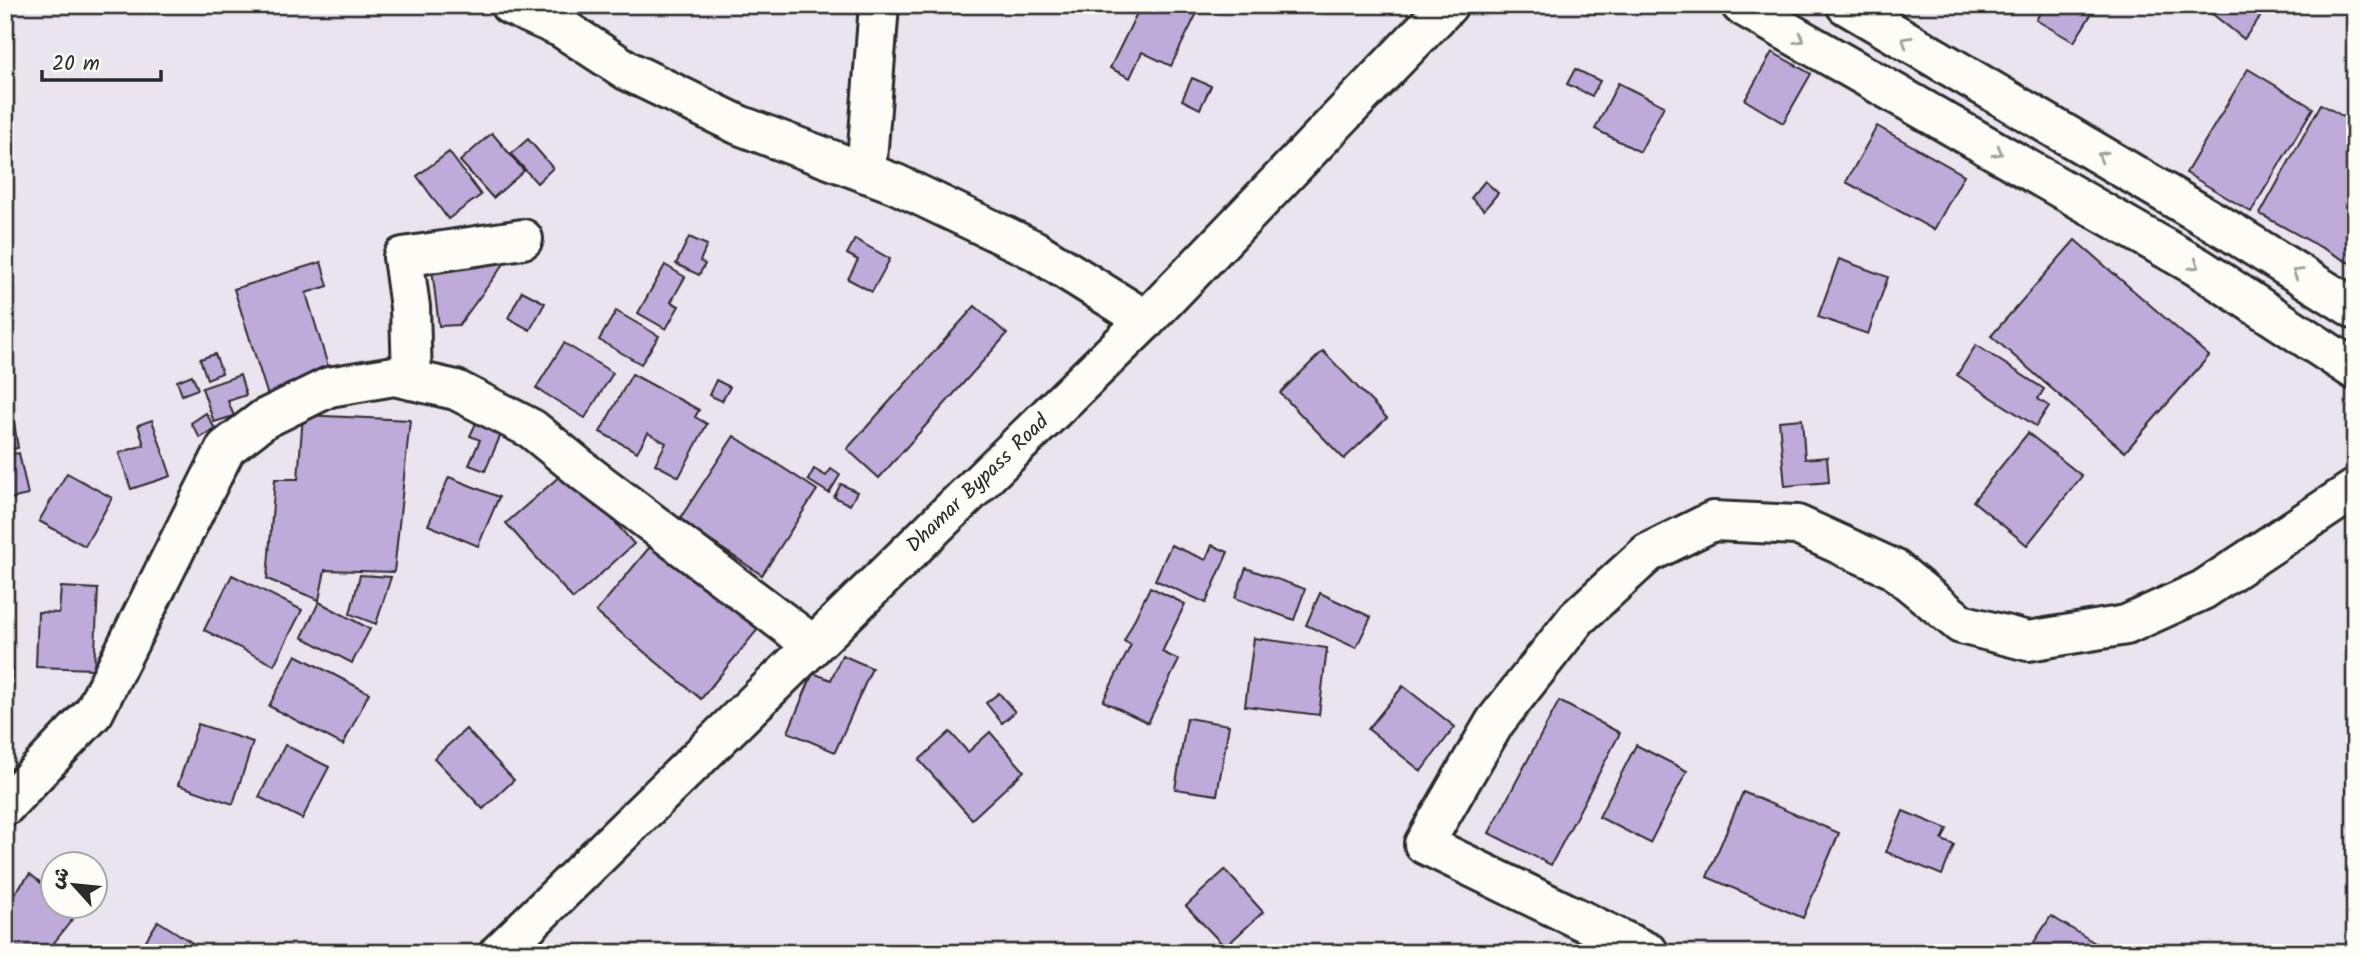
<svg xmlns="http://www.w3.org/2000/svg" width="2360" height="958" viewBox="0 0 2360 958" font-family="Kalam,'Playpen Sans Arabic',sans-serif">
  <rect width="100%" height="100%" fill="#eae4ee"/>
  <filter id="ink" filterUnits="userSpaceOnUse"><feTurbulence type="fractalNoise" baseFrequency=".0143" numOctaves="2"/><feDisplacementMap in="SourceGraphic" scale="14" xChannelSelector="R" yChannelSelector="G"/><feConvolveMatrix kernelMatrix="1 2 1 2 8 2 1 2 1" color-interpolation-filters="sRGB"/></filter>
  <g filter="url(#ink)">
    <!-- building -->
    <g fill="#bfabda" stroke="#2b2b2b" stroke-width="2">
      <path d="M 1141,5 L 1200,7 L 1171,66 L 1142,52 L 1130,78 L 1110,68 Z"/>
      <path d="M 2045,5 L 2097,5 L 2074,42 L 2036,20 Z"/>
      <path d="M 2201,5 L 2269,5 L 2244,39 Z"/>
      <path d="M 1772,52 L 1811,74 L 1783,123 L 1745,100 Z"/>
      <path d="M 1575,69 L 1600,81 L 1592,96 L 1567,84 Z"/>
      <path d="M 2248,69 L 2313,108 L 2251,212 L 2186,173 Z"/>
      <path d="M 1192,78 L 1211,86 L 1200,109 L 1182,100 Z"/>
      <path d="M 1618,83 L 1664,106 L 1640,152 L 1595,129 Z"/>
      <path d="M 2321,104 L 2355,123 L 2355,266 L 2260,214 Z"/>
      <path d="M 1877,126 L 1964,175 L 1934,230 L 1846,182 Z"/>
      <path d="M 492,133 L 524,171 L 493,198 L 460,161 Z"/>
      <path d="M 528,139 L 553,168 L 537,183 L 511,154 Z"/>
      <path d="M 449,152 L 481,195 L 448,219 L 417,176 Z"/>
      <path d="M 1485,181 L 1498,193 L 1484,210 L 1471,198 Z"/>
      <path d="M 689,237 L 707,245 L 700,261 L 705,264 L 699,275 L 676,264 Z"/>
      <path d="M 855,239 L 890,259 L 872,292 L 848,279 L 858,260 L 847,254 Z"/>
      <path d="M 2075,240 L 2209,356 L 2125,452 L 1991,336 Z"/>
      <path d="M 512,253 L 459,325 L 439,326 L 432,269 Z"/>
      <path d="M 1839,259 L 1888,277 L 1868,334 L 1818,317 Z"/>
      <path d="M 321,262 L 328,286 L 306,293 L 331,376 L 268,396 L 234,289 Z"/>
      <path d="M 665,265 L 685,277 L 671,302 L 679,306 L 666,329 L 638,313 Z"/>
      <path d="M 522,291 L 545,303 L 530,330 L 508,318 Z"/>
      <path d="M 975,306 L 1007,334 L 879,478 L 847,449 Z"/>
      <path d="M 616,311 L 659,336 L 641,364 L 599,340 Z"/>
      <path d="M 564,343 L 613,373 L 585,418 L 536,388 Z"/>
      <path d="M 1976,345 L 2044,389 L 2038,399 L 2049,406 L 2036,426 L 1957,375 Z"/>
      <path d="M 1323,351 L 1387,418 L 1344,459 L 1280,393 Z"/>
      <path d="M 215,354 L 222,373 L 207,379 L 200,359 Z"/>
      <path d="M 632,374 L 699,410 L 695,417 L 707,424 L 679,477 L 655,464 L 666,443 L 648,433 L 637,452 L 600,432 Z"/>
      <path d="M 192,375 L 198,389 L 182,395 L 177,381 Z"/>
      <path d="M 240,375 L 246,395 L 228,401 L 234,416 L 214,422 L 202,388 Z"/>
      <path d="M 716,380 L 730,387 L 722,401 L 709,395 Z"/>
      <path d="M 11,403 L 18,448 L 5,450 L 5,404 Z"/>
      <path d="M 206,413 L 215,429 L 200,438 L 191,423 Z"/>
      <path d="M 303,415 L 410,420 L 394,572 L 325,570 L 319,600 L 267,579 L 275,479 L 298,479 Z"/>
      <path d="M 1802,419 L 1805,459 L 1827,457 L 1829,482 L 1785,486 L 1779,421 Z"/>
      <path d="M 152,420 L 171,476 L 131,489 L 119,453 L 144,445 L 138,425 Z"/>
      <path d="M 477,421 L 502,432 L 485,471 L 469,465 L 480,440 L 470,436 Z"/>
      <path d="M 2028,433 L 2082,476 L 2027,545 L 1973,501 Z"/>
      <path d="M 734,436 L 817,490 L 762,575 L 679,520 Z"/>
      <path d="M 19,453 L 28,495 L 5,500 L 5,455 Z"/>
      <path d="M 568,469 L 634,544 L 573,599 L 506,523 Z"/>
      <path d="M 814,469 L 826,476 L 831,469 L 840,475 L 829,493 L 808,480 Z"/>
      <path d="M 67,473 L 112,498 L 85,546 L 39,521 Z"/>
      <path d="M 449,477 L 499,497 L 478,546 L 428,525 Z"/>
      <path d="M 841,484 L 857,492 L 850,505 L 834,497 Z"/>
      <path d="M 658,537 L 763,623 L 701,699 L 596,612 Z"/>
      <path d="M 1171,545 L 1206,560 L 1212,545 L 1228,552 L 1206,603 L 1155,580 Z"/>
      <path d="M 1246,568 L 1305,589 L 1294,620 L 1235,598 Z"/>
      <path d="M 232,575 L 302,610 L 274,665 L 204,630 Z"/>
      <path d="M 360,575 L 391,577 L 376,624 L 350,614 Z"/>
      <path d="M 61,587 L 98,589 L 94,669 L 36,667 L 38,612 L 59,613 Z"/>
      <path d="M 1150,587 L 1185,604 L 1162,652 L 1179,660 L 1148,723 L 1103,701 L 1131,645 L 1124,641 Z"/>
      <path d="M 1320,593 L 1371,617 L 1356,648 L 1306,625 Z"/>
      <path d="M 319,602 L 370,629 L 352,663 L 302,637 Z"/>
      <path d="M 1254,638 L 1327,648 L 1319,715 L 1245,706 Z"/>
      <path d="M 296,655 L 369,693 L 343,745 L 269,706 Z"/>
      <path d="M 842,655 L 872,668 L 835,752 L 788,732 L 813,673 L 831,680 Z"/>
      <path d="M 5,668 L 13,669 L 5,736 Z"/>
      <path d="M 1403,686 L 1455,727 L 1421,771 L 1368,729 Z"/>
      <path d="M 999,693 L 1015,712 L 1002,723 L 986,703 Z"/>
      <path d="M 1559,701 L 1620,733 L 1551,865 L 1489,833 Z"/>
      <path d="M 1187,718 L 1229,725 L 1217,795 L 1175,789 Z"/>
      <path d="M 198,724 L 253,742 L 233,804 L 178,785 Z"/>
      <path d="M 466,729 L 514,780 L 483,809 L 434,758 Z"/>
      <path d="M 950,732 L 968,752 L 990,732 L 1024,771 L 972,819 L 919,760 Z"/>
      <path d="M 285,745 L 329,767 L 302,819 L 259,797 Z"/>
      <path d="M 1636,745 L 1687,771 L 1650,843 L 1599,817 Z"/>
      <path d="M 1743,792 L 1839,833 L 1803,918 L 1707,877 Z"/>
      <path d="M 1903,811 L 1947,829 L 1942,840 L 1954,845 L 1942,875 L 1886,852 Z"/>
      <path d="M 1225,870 L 1263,912 L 1225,947 L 1186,906 Z"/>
      <path d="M 30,874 L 52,892 L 52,906 L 70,906 L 78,912 L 46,953 L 12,953 L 5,947 L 5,905 Z"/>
      <path d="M 2051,916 L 2105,949 L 2103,953 L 2027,953 Z"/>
      <path d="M 158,921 L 199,947 L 196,953 L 138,953 Z"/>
    </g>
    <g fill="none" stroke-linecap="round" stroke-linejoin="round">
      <!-- minor casing -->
      <g stroke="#2b2b2b" stroke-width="44">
        <g id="minor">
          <path d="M 510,5 L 562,28 L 628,71 L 739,125 L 896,184 L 1034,250 L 1146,320"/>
          <path d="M 866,173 L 879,5"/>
          <path d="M 412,380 L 410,307 L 403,257 L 523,239"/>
          <path d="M 5,806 L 94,712 L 226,448 L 264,419 L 329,387 L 394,376 L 456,390 L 532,429 L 587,474 L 813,645"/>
          <path d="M 1649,953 L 1424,844 L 1495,722 L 1577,618 L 1648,553 L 1713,521 L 1797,525 L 1894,569 L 1961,624 L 2028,641 L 2126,625 L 2203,590 L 2355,489"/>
        </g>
      </g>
      <!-- tertiary casing -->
      <g stroke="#2b2b2b" stroke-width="44">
        <g id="tertiary">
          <path d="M 1741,5 L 2198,267 L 2355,370"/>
          <path d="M 1846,5 L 2233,233 L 2355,309"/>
        </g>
      </g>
      <!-- secondary casing -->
      <g stroke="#2b2b2b" stroke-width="44">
        <path id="secondary" d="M 499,953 L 1146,320 L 1448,5"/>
      </g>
      <!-- minor -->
      <use href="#minor" stroke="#fdfcf7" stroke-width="38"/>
      <!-- tertiary -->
      <use href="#tertiary" stroke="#fdfcf7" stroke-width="38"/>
      <!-- secondary -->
      <use href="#secondary" stroke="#fdfcf7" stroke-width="38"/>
    </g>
    <!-- one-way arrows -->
    <defs><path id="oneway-chevron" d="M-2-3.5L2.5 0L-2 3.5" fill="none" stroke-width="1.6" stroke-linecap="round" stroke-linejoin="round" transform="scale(1.75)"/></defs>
    <g stroke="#9e9e9b">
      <use href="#oneway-chevron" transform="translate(1800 39) rotate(30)"/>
      <use href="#oneway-chevron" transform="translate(1906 41) rotate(-150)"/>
      <use href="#oneway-chevron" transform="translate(1998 152) rotate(30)"/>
      <use href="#oneway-chevron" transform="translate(2102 156) rotate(-150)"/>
      <use href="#oneway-chevron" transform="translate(2195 265) rotate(31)"/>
      <use href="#oneway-chevron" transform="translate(2297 273) rotate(-148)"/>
    </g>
  </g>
  <g text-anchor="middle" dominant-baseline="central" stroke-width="5" stroke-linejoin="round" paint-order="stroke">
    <!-- street labels -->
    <g font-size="21" fill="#2b2b2b" stroke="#fdfcf7">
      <text transform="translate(978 484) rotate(-44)">Dhamar Bypass Road</text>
    </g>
  </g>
  <!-- margin -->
  <rect width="2360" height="958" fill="none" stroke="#fdfcf7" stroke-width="28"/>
  <rect x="14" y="14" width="2332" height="930" fill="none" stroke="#2b2b2b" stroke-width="2.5" filter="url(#ink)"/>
  <!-- north arrow -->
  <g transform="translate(74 885) rotate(297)"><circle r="33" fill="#fdfcf7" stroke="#a9a8a5" stroke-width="2"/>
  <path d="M0-5L12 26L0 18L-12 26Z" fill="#2b2b2b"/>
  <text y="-10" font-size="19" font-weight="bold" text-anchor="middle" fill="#2b2b2b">ش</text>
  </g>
  <!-- scale -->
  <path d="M42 70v10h119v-10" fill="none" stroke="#2b2b2b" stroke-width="3.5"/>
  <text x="52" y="70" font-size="21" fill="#2b2b2b" stroke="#fdfcf7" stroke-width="5" paint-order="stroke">20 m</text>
</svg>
